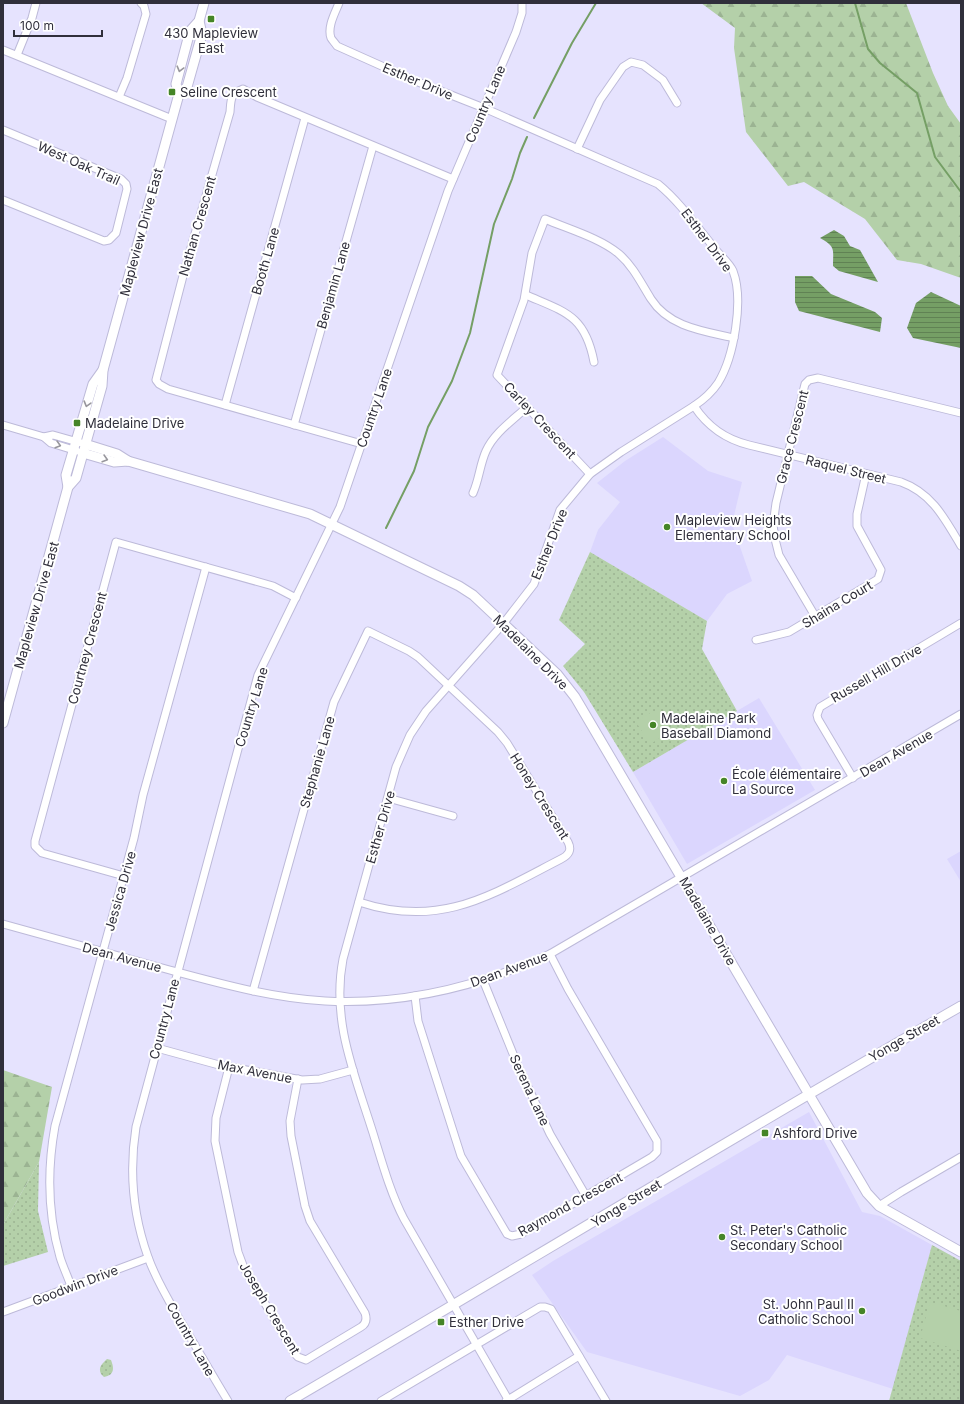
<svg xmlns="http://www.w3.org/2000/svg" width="964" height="1404" viewBox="0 0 964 1404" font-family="Inter,sans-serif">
  <defs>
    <pattern id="forest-firs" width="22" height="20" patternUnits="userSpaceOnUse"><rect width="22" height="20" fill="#b4d0a9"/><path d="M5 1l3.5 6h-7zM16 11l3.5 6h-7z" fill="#9bb392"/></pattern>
    <pattern id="park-dots" width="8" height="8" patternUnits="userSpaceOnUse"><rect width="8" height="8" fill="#b4d0a9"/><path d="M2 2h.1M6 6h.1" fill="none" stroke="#9bb392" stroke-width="1.8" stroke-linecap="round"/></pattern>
    <pattern id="water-rules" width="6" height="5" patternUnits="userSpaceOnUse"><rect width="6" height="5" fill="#759f65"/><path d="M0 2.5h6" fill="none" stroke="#608254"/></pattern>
  </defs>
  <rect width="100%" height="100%" fill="#e6e3fe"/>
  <!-- built -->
  <g fill="#dbd6fe">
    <path d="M 663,437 L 708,471 L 742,482 L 732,524 L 752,581 L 727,594 L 707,621 L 590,552 L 598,530 L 620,502 L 597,483 L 625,461 Z"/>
    <path d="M 759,698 L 815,790 L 687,864 L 633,772 Z"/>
    <path d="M 961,851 L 961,882 L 947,859 Z"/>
    <path d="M 809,1112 L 862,1212 L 880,1216 L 932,1245 L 893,1389 L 787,1355 L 769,1380 L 740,1396 L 587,1352 L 532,1275 L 553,1261 Z"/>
  </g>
  <!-- forest -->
  <g fill="url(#forest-firs)">
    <path d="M 701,3 L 906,3 L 933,73 L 948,106 L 961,124 L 961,278 L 921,264 L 897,260 L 865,219 L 804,182 L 788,186 L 746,132 L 734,48 L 735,28 Z"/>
    <path d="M 3,1070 L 52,1087 L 39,1162 L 3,1225 Z"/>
  </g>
  <!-- park -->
  <g fill="url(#park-dots)">
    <path d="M 590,552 L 707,621 L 702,649 L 737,711 L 633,772 L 584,692 L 563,666 L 585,644 L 559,620 Z"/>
    <path d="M 39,1162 L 38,1211 L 48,1252 L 3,1266 L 3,1225 Z"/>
    <path d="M 932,1245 L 961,1261 L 961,1401 L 889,1401 Z"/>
    <path d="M 107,1359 L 111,1360 C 114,1368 115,1375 104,1377 L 101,1374 C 98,1367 102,1364 107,1359 Z"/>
  </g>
  <!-- garden -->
  <g fill="#b4d0a9">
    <path d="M 656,711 C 670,718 664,721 671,731 L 652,743 L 648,741 L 636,722 C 644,718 647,713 656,711 Z"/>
    <path d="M 930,1302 L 961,1311 L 961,1351 L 920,1338 Z"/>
  </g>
  <!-- water -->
  <g fill="url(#water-rules)">
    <path d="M 834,230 L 844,236 L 850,246 L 860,250 L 878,282 L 839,271 L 833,266 C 833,249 836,247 820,238 Z"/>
    <path d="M 795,276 L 812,276 L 831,294 L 875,312 L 882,318 L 880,332 L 799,311 L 795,302 Z"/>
    <path d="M 931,292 L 961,306 L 961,348 L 913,338 L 907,328 L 916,303 Z"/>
  </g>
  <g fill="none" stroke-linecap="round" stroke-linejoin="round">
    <!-- stream -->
    <g stroke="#759f65" stroke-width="2">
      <path d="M 855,3 L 868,49 L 880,63 L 917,93 L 935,157 L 961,192"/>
      <path d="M 534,118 L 572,43 L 596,3"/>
      <path d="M 386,528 L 414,471 L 428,427 L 452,381 L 470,333 L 494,224 L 512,179 L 520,153 L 527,137"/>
    </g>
    <!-- minor casing -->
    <g stroke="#bdbad9" stroke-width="9">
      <g id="minor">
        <path d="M 339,3 C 335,13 327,27 331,38 C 332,40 335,43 337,46 L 413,80 L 484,108 L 658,184 C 680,202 697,227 716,250 C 721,256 730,264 733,271 C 744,300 734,357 718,383 C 712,392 703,400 694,406 L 621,452 L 590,474 L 560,510 L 534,584 L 503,624 L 426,711 L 410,735 L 396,767 L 343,959 C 331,1021 355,1075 373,1133 C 382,1162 390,1192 404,1219 L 509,1401"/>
        <path d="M 3,50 L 172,119"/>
        <path d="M 17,55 L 32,18 L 36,3"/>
        <path d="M 119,97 L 127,78 L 146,14 L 144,6 L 141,3"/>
        <path d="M 3,130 L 121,179 L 126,184 L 127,189 L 116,233 L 109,240 L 104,241 L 3,200"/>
        <path d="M 577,149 L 600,100 L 623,67 L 631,62 L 643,65 L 663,80 L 677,103"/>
        <path d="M 526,295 C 565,312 585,315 594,362"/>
        <path d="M 225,405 L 305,118"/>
        <path d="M 694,406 C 708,427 725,439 749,445 L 901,482 C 932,493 945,519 961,546"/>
        <path d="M 3,425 L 44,437 L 51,443 L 77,451"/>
        <path d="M 294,425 L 373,146"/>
        <path d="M 44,437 L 53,435 L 85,444"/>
        <path d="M 362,444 L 168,389 L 159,384 L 156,380 L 184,272 L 230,112 C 231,99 230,94 243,89 L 257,97 L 453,179"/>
        <path d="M 590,474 L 497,375 L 524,300 L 532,253 L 545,219 C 568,229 600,238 619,254 C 633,266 641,283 651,299 C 669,327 703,331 734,338"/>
        <path d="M 473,493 C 479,480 480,464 486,451 C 494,433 513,420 527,407"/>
        <path d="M 815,616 L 779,555 L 775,539 L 773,525 L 776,503 L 805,384 L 809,380 L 818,378 L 961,413"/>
        <path d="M 756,640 L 789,632 L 878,579 L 881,570 L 857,526 L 857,514 L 866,474"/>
        <path d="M 853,778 L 818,719 L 817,715 L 820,707 L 961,623"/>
        <path d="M 388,798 L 453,816"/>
        <path d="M 124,876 L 42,853 L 35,846 L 35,841 L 116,542 L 273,586 L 296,598"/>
        <path d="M 3,924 C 57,939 112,954 166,969 C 218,983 271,998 325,1001 C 403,1005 480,986 550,954 L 961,714"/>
        <path d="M 483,980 L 518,1066 L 550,1134 L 586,1196"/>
        <path d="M 253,991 L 334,702 L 368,631 L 409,651 L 418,657 L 498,732 L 507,743 L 568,842 C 572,850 569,855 561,859 C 491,895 441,929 359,902"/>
        <path d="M 415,996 L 418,1021 L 461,1156 L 507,1234 L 512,1236 L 521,1234 L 652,1157 L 657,1152 L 657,1141 L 568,989 L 550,954"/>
        <path d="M 157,1048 L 219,1065 L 302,1080 L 320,1079 L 353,1070"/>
        <path d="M 229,1067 L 216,1118 L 215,1141 L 238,1252 L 244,1268 L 295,1354 L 298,1357 L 306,1360 L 361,1327 C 366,1324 367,1319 365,1313 L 310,1221 L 305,1206 L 291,1136 L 290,1121 L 298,1079"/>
        <path d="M 879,1206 L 901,1192 L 961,1157"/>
        <path d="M 71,1286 C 68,1277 63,1267 60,1257 C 48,1215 47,1170 55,1126 L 134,838 L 143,795 L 206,567"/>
        <path d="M 3,1312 L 148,1258"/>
        <path d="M 228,1401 C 212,1375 197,1348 181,1322 C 169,1301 156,1280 148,1257 C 133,1215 129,1171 136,1127 L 258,675 L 340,507 L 448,191 L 516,32 L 522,13 L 522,3"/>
        <path d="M 381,1401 L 540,1307 L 545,1307 L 551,1309 L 606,1401"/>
        <path d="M 506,1401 L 579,1356"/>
      </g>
    </g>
    <!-- major casing -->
    <g stroke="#bdbad9" stroke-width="11">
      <g id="major">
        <path d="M 179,94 L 187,87 L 202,34 L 199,21"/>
        <path d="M 85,444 L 117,454 L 128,461"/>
        <path d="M 83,453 L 114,462 L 128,461 L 310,514 L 459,586 L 473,595 L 557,674 L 575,697 L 867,1193 L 879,1206 L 961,1252"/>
        <path d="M 68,487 L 66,475 L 93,384 L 103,370"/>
        <path d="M 3,723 L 68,487 L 76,478 L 102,386 L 103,370 L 179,94 L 176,84 L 190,31 L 199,21 L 204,3"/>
        <path d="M 290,1401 C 514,1270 736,1135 961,1006"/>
      </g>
    </g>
    <!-- minor -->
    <use href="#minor" stroke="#fff" stroke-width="7"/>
    <!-- major -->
    <use href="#major" stroke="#fff" stroke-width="9"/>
  </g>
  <!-- one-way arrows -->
  <defs><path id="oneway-chevron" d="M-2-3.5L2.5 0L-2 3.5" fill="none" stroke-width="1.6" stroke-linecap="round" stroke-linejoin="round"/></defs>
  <g stroke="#98979d">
    <use href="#oneway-chevron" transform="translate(180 69) rotate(105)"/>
    <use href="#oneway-chevron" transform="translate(87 404) rotate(106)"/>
    <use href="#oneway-chevron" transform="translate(58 445) rotate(16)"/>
    <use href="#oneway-chevron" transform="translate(105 459) rotate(16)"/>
  </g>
  <!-- markers -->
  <g fill="#458527" stroke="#fff" stroke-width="1.5">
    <rect x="207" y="15" width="8" height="8" rx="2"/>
    <rect x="168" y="88" width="8" height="8" rx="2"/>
    <rect x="73" y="419" width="8" height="8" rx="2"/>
    <circle cx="667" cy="527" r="4"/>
    <circle cx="653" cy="725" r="4"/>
    <circle cx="724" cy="781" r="4"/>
    <rect x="761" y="1129" width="8" height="8" rx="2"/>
    <circle cx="722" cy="1237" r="4"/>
    <circle cx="862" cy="1311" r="4"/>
    <rect x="437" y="1318" width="8" height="8" rx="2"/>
  </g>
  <g text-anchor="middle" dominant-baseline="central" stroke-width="4" stroke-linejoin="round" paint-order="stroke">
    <!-- poi labels -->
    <g font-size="13" fill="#302f3b" stroke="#fff" text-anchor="start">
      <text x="211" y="33" text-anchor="middle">430 Mapleview<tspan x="211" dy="15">East</tspan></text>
      <text x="180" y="92">Seline Crescent</text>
      <text x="85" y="423">Madelaine Drive</text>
      <text x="675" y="520">Mapleview Heights<tspan x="675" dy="15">Elementary School</tspan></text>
      <text x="661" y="718">Madelaine Park<tspan x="661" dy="15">Baseball Diamond</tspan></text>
      <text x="732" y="774">École élémentaire<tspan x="732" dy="15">La Source</tspan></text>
      <text x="773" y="1133">Ashford Drive</text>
      <text x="730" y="1230">St. Peter's Catholic<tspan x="730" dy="15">Secondary School</tspan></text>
      <text x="854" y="1304" text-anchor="end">St. John Paul II<tspan x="854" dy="15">Catholic School</tspan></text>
      <text x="449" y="1322">Esther Drive</text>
    </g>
    <!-- street labels -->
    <g font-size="13" fill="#302f3b" stroke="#fff">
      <text transform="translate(418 81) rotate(23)">Esther Drive</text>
      <text transform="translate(485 104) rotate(-67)">Country Lane</text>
      <text transform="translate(79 163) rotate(24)">West Oak Trail</text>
      <text transform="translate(197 226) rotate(-74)">Nathan Crescent</text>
      <text transform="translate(141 232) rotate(-75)">Mapleview Drive East</text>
      <text transform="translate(707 240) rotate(53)">Esther Drive</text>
      <text transform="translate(265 261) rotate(-74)">Booth Lane</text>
      <text transform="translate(333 285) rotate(-74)">Benjamin Lane</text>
      <text transform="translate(374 408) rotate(-71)">Country Lane</text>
      <text transform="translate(540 420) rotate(47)">Carley Crescent</text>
      <text transform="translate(792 437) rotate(-76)">Grace Crescent</text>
      <text transform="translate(846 469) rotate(14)">Raquel Street</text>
      <text transform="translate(549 544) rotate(-68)">Esther Drive</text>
      <text transform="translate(837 604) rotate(-31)">Shaina Court</text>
      <text transform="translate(36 605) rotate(-74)">Mapleview Drive East</text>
      <text transform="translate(87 648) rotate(-75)">Courtney Crescent</text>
      <text transform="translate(531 652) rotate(45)">Madelaine Drive</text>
      <text transform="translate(876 673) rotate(-30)">Russell Hill Drive</text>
      <text transform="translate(251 707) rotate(-73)">Country Lane</text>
      <text transform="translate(896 753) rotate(-30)">Dean Avenue</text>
      <text transform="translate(317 762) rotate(-74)">Stephanie Lane</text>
      <text transform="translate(540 796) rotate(58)">Honey Crescent</text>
      <text transform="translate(380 827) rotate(-74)">Esther Drive</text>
      <text transform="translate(120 891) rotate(-74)">Jessica Drive</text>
      <text transform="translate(708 921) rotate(60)">Madelaine Drive</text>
      <text transform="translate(122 957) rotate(15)">Dean Avenue</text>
      <text transform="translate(509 969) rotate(-20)">Dean Avenue</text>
      <text transform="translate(164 1019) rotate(-75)">Country Lane</text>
      <text transform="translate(904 1038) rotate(-30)">Yonge Street</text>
      <text transform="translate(255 1071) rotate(11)">Max Avenue</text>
      <text transform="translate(530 1090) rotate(65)">Serena Lane</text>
      <text transform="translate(626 1203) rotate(-31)">Yonge Street</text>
      <text transform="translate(570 1204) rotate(-29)">Raymond Crescent</text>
      <text transform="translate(75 1285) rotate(-21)">Goodwin Drive</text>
      <text transform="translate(270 1308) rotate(59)">Joseph Crescent</text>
      <text transform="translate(191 1339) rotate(60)">Country Lane</text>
    </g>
  </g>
  <!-- border -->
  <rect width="964" height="1404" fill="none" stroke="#302f3b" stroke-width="8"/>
  <!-- scale -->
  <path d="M14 30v6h88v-6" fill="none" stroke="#302f3b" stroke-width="2"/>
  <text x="20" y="30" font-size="12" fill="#302f3b" stroke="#ffffff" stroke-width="3" paint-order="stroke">100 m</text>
</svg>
